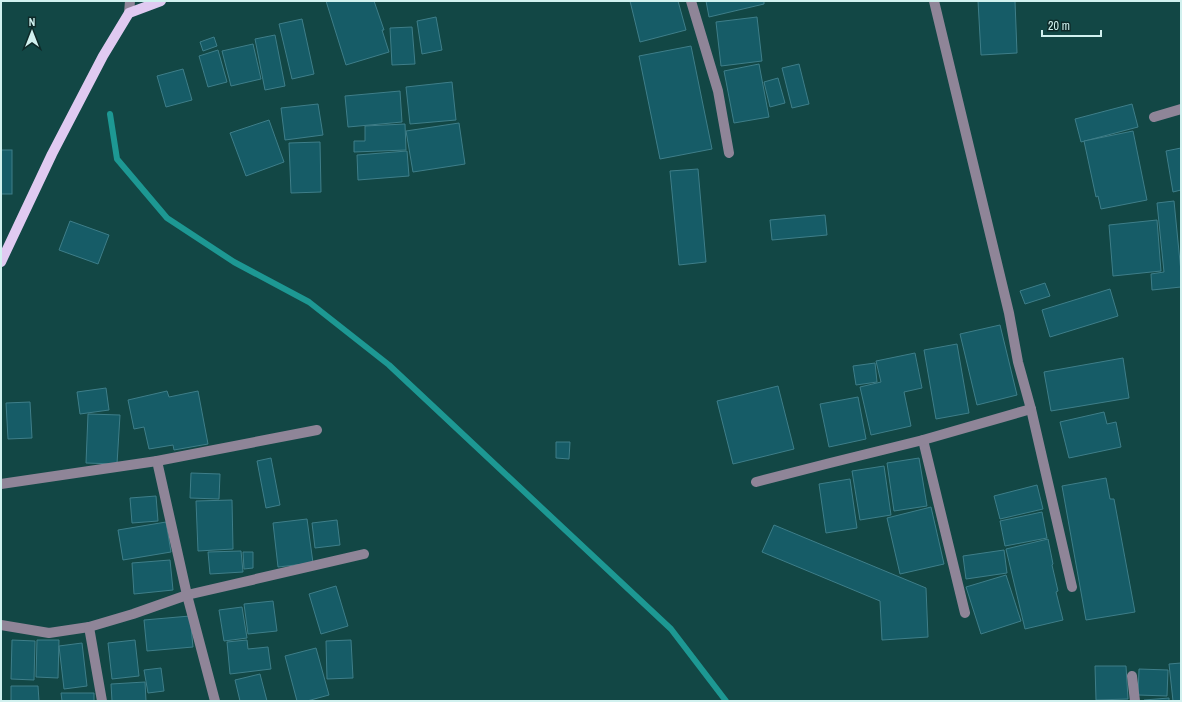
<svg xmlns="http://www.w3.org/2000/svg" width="1182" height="702" viewBox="0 0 1182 702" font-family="'Archivo Narrow',sans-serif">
  <rect width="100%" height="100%" fill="#124745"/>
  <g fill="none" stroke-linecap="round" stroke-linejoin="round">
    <!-- stream -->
    <path stroke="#1d9893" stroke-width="6" d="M 110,114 L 117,159 L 167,218 L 234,262 L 309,302 L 389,365 L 671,629 L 726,701"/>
  </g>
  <!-- building -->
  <g fill="#165c67" stroke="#3e7e89">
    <path d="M 326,1 L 374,1 L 384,30 L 382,30 L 389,52 L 346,65 Z"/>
    <path d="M 630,1 L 678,1 L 686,30 L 640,42 Z"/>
    <path d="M 706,1 L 764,1 L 764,4 L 709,17 Z"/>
    <path d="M 978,1 L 1015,1 L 1017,53 L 981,55 Z"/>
    <path d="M 436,17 L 442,50 L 422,54 L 417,21 Z"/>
    <path d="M 757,17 L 762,61 L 721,66 L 716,22 Z"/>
    <path d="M 302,19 L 314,74 L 292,79 L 279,24 Z"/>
    <path d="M 412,27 L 415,64 L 392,65 L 390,28 Z"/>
    <path d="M 275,35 L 285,86 L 265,90 L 255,39 Z"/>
    <path d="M 214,37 L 217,46 L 203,51 L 200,42 Z"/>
    <path d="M 253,44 L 261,79 L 231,86 L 222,51 Z"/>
    <path d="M 691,46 L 712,149 L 660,159 L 639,56 Z"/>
    <path d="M 218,50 L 227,82 L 208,87 L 199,56 Z"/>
    <path d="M 759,64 L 769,117 L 734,123 L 724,71 Z"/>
    <path d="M 799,64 L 809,104 L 792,108 L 782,68 Z"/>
    <path d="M 183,69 L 192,100 L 166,107 L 157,76 Z"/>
    <path d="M 778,78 L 785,103 L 770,107 L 764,82 Z"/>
    <path d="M 452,82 L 456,120 L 410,124 L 406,87 Z"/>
    <path d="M 400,91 L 402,122 L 348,127 L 345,96 Z"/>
    <path d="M 318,104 L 323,135 L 285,140 L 281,108 Z"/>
    <path d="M 1132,104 L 1138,127 L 1081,142 L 1075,119 Z"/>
    <path d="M 269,120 L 284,162 L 246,176 L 230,133 Z"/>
    <path d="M 459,123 L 465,164 L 413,172 L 406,131 Z"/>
    <path d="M 405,124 L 406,150 L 354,152 L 354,141 L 365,141 L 365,126 Z"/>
    <path d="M 1133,131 L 1147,200 L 1101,209 L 1098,196 L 1096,197 L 1084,141 Z"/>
    <path d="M 320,142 L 321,192 L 291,193 L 289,143 Z"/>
    <path d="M 1181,148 L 1181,190 L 1173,192 L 1166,151 Z"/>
    <rect x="1" y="150" width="11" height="44"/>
    <path d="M 407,151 L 409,176 L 358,180 L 357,155 Z"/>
    <path d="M 698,169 L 706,262 L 679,265 L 670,171 Z"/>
    <path d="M 1174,201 L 1181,272 L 1181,287 L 1152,290 L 1151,274 L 1164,272 L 1157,203 Z"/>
    <path d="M 825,215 L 827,235 L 772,240 L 770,220 Z"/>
    <path d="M 1157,220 L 1161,271 L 1113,276 L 1109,225 Z"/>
    <path d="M 70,221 L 109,235 L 98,264 L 59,250 Z"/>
    <path d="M 1045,283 L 1050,296 L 1025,304 L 1020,291 Z"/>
    <path d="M 1110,289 L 1118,316 L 1050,337 L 1042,310 Z"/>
    <path d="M 1000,325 L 1017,395 L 977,405 L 960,334 Z"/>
    <path d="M 957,344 L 969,413 L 936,419 L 924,350 Z"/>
    <path d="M 915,353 L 922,388 L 904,392 L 911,426 L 871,435 L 860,387 L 881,382 L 876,361 Z"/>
    <path d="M 1123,358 L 1129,398 L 1051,411 L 1044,372 Z"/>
    <path d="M 875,363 L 877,382 L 856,385 L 853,366 Z"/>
    <path d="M 778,386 L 794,449 L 733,464 L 717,401 Z"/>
    <path d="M 106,388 L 109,410 L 80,414 L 77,392 Z"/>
    <path d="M 167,391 L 169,397 L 198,391 L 208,444 L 174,450 L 173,445 L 149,449 L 144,427 L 134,429 L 128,400 Z"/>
    <path d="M 858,397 L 866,439 L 829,447 L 820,404 Z"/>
    <path d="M 30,402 L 32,438 L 8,439 L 6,403 Z"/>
    <path d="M 1104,412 L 1107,424 L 1116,422 L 1121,447 L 1069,458 L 1060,422 Z"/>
    <path d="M 88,414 L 120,415 L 117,464 L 86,463 Z"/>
    <path d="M 556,442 L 570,442 L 569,459 L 556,458 Z"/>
    <path d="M 271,458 L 280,505 L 266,508 L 257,461 Z"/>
    <path d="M 919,458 L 927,506 L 894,511 L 887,463 Z"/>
    <path d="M 884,466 L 891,515 L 860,520 L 852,471 Z"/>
    <path d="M 191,473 L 220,474 L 219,499 L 190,498 Z"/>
    <path d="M 1106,478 L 1110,499 L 1114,499 L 1135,612 L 1086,620 L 1062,486 Z"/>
    <path d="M 850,479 L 857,528 L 826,533 L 819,484 Z"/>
    <path d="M 1037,485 L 1043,509 L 1000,519 L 994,496 Z"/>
    <path d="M 156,496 L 158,521 L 132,523 L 130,498 Z"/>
    <path d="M 232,500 L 233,549 L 198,551 L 196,501 Z"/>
    <path d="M 931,507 L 944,564 L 900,574 L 887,518 Z"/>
    <path d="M 1042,512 L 1047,538 L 1005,546 L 1000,521 Z"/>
    <path d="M 307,519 L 313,563 L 278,567 L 273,523 Z"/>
    <path d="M 337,520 L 340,545 L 315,548 L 312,523 Z"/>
    <path d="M 166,522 L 171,552 L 123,560 L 118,530 Z"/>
    <path d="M 774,525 L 926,588 L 928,637 L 882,640 L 880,601 L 762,552 Z"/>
    <path d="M 1048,539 L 1053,564 L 1052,565 L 1058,591 L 1056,592 L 1063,620 L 1025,629 L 1006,549 Z"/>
    <path d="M 1004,550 L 1007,573 L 966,579 L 963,556 Z"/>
    <path d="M 241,551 L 243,572 L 210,574 L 208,552 Z"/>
    <path d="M 243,552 L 253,552 L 253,568 L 244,569 Z"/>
    <path d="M 170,560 L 173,590 L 134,594 L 132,563 Z"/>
    <path d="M 1006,575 L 1021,621 L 981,634 L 966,587 Z"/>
    <path d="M 336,586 L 348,626 L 321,634 L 309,594 Z"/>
    <path d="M 273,601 L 277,631 L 248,634 L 244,604 Z"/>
    <path d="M 242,607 L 247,638 L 224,641 L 219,610 Z"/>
    <path d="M 190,616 L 193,647 L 147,651 L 144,620 Z"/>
    <path d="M 12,640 L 35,641 L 34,680 L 11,679 Z"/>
    <path d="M 37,640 L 59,640 L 58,678 L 36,677 Z"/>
    <path d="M 135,640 L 139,676 L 112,679 L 108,643 Z"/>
    <path d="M 247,640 L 248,649 L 268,647 L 271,669 L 230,674 L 227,642 Z"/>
    <path d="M 351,640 L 353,678 L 327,679 L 326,641 Z"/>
    <path d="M 82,643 L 87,686 L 64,689 L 59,646 Z"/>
    <path d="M 316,648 L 329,695 L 307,701 L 297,701 L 285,656 Z"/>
    <path d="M 1181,663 L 1181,701 L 1173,701 L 1169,664 Z"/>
    <path d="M 1095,666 L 1126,666 L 1128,699 L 1096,700 Z"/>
    <path d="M 161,668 L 164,691 L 148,693 L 144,670 Z"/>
    <path d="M 1139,669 L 1168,670 L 1167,696 L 1138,695 Z"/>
    <path d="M 260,674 L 267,701 L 240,701 L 235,680 Z"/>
    <path d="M 145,682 L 146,701 L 112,701 L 111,684 Z"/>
    <path d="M 11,686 L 38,686 L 39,701 L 11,701 Z"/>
    <path d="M 61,693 L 94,693 L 94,701 L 62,701 Z"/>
    <path d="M 1169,698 L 1169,701 L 1144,701 L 1144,700 Z"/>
  </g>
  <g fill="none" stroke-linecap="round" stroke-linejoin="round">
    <!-- minor -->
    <g stroke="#8f8598" stroke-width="10">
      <path d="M 691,1 L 718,91 L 729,153"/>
      <path d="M 934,1 L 1009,313 L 1018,362 L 1031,409 L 1072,587"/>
      <path d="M 129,13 L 130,1"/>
      <path d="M 1154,117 L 1181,109"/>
      <path d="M 923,440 L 965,613"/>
      <path d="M 157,461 L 317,430"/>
      <path d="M 756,482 L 830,463 L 923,440 L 1031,409"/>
      <path d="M 1,484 L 157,461 L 187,595 L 215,701"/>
      <path d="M 1,625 L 49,633 L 89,627"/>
      <path d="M 1132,676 L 1135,701"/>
      <path d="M 102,701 L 89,627 L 133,614 L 187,595 L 364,554"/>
    </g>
    <!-- major -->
    <path stroke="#e0caf1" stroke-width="10" d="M 1,262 L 52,154 L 103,56 L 129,13 L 161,1"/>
  </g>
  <!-- border -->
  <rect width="1182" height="702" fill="none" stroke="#d1f1ef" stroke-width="4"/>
  <!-- north arrow -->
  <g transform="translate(32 32)" stroke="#0e2a29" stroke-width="3" paint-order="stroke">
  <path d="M0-3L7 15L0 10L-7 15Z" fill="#d1f1ef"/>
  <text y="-6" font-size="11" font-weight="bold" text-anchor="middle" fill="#d1f1ef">N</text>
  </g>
  <!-- scale -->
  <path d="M1042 30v6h59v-6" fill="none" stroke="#d1f1ef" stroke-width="2"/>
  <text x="1048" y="30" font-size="12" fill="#d1f1ef" stroke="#0e2a29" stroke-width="3" paint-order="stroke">20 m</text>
</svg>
